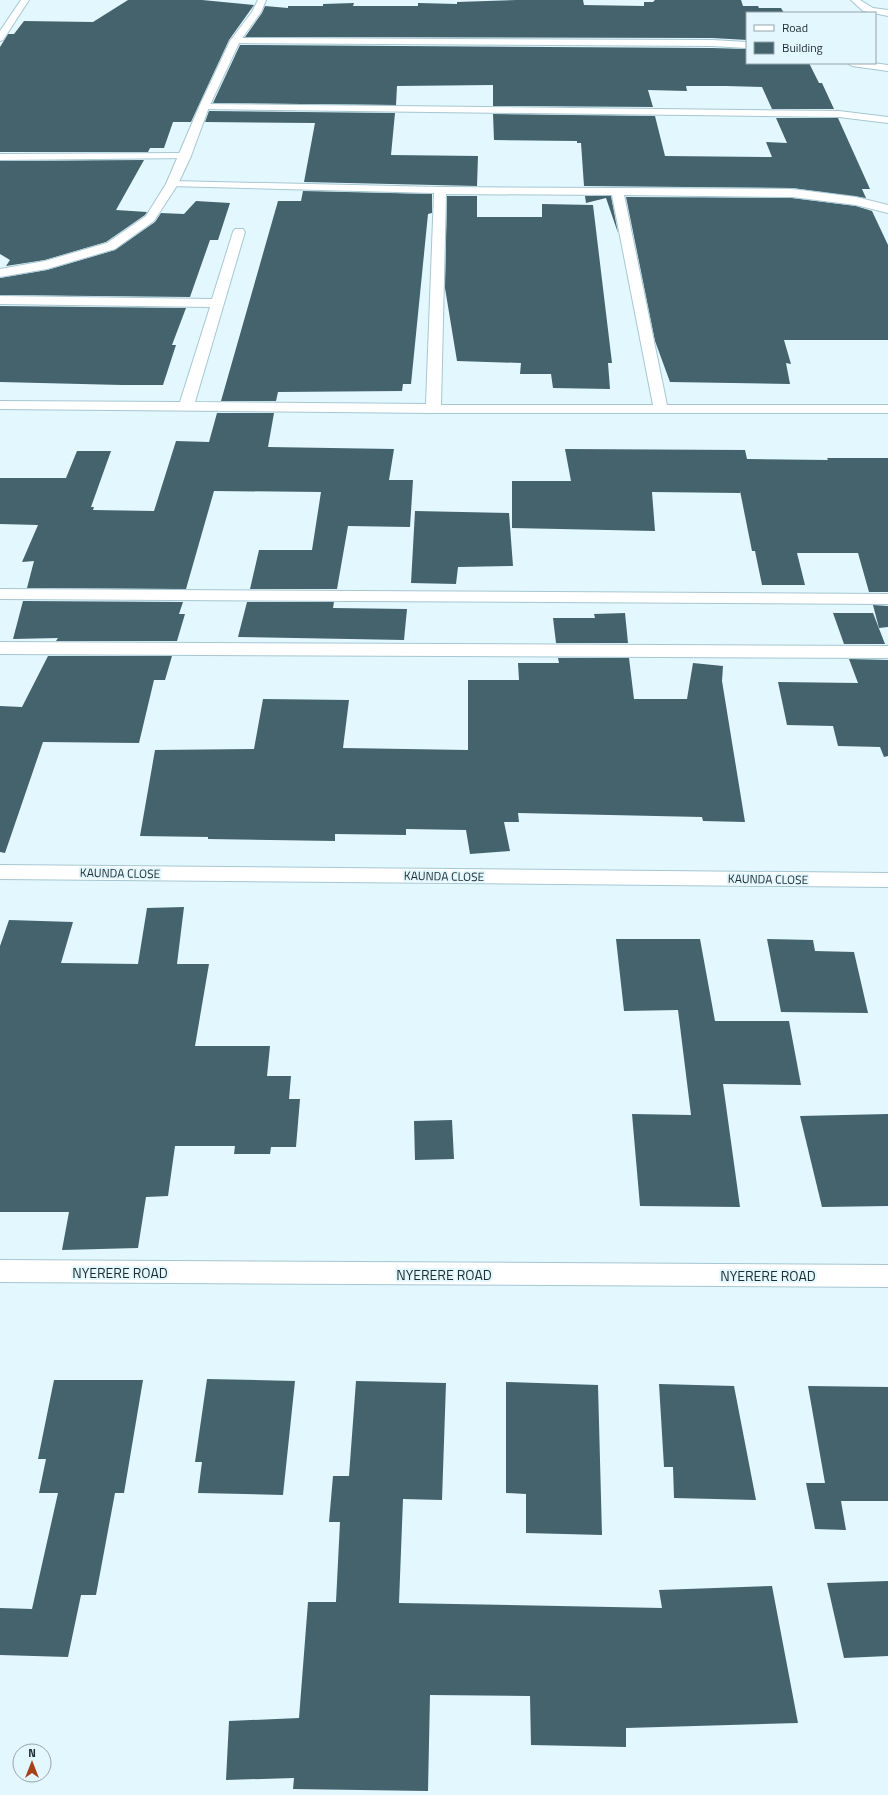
<svg xmlns="http://www.w3.org/2000/svg" width="888" height="1795" viewBox="0 0 888 1795" font-family="'Titillium Web',sans-serif">
  <rect width="100%" height="100%" fill="#e2f7fe"/>
  <!-- building -->
  <g fill="#45636d">
    <path d="M 128,0 L 202,0 L 254,5 L 229,40 L 191,122 L 173,122 L 164,148 L 150,148 L 148,152 L 0,152 L 0,47 L 8,34 L 14,34 L 24,21 L 93,22 Z"/>
    <path d="M 517,0 L 583,0 L 584,5 L 644,6 L 644,2 L 653,2 L 655,0 L 741,0 L 743,6 L 758,6 L 759,8 L 781,8 L 784,13 L 747,13 L 747,40 L 712,38 L 245,37 L 262,13 L 265,6 L 288,8 L 288,6 L 323,6 L 323,4 L 354,3 L 353,6 L 418,6 L 418,3 L 457,4 L 457,2 Z"/>
    <path d="M 240,45 L 712,48 L 747,49 L 747,63 L 809,63 L 819,83 L 822,83 L 834,109 L 772,109 L 762,87 L 726,86 L 686,86 L 687,91 L 648,90 L 653,107 L 493,106 L 493,85 L 397,86 L 396,105 L 213,103 Z"/>
    <path d="M 209,111 L 395,113 L 391,155 L 478,156 L 477,186 L 304,182 L 315,123 L 205,122 Z"/>
    <path d="M 493,114 L 655,116 L 665,156 L 772,157 L 766,142 L 787,143 L 776,118 L 838,118 L 870,189 L 862,189 L 866,198 L 792,188 L 584,186 L 581,143 L 577,143 L 577,141 L 494,140 Z"/>
    <path d="M 144,160 L 116,210 L 147,212 L 145,215 L 106,242 L 45,260 L 6,266 L 10,260 L 0,254 L 0,161 Z"/>
    <path d="M 303,191 L 432,194 L 432,213 L 428,214 L 411,384 L 403,384 L 402,391 L 278,392 L 276,401 L 221,401 L 278,201 L 301,201 Z"/>
    <path d="M 447,196 L 477,196 L 477,217 L 542,217 L 542,204 L 593,205 L 612,363 L 608,363 L 610,389 L 553,388 L 551,374 L 520,374 L 521,363 L 457,361 L 445,288 Z"/>
    <path d="M 585,196 L 611,196 L 618,233 L 606,198 L 586,203 Z"/>
    <path d="M 626,197 L 792,198 L 856,206 L 872,211 L 888,245 L 888,340 L 784,340 L 791,364 L 786,363 L 790,384 L 670,382 L 655,341 Z"/>
    <path d="M 196,201 L 230,203 L 218,240 L 210,240 L 190,297 L 0,295 L 0,278 L 47,270 L 115,250 L 155,222 L 161,213 L 184,214 Z"/>
    <path d="M 0,306 L 186,308 L 172,345 L 176,345 L 163,385 L 122,385 L 0,382 Z"/>
    <path d="M 217,413 L 274,413 L 268,447 L 394,449 L 389,480 L 413,480 L 410,527 L 348,526 L 337,589 L 250,589 L 259,550 L 312,550 L 321,492 L 214,491 L 186,589 L 27,588 L 34,561 L 22,562 L 38,525 L 0,524 L 0,478 L 66,478 L 77,451 L 111,451 L 91,507 L 94,507 L 93,510 L 154,511 L 176,441 L 209,442 Z"/>
    <path d="M 565,449 L 745,450 L 747,459 L 828,460 L 827,458 L 888,458 L 888,592 L 869,592 L 858,553 L 797,553 L 805,585 L 762,585 L 755,551 L 752,551 L 740,491 L 740,493 L 652,492 L 655,531 L 512,528 L 512,481 L 571,481 Z"/>
    <path d="M 415,511 L 509,513 L 513,566 L 458,567 L 456,584 L 411,583 Z"/>
    <path d="M 23,601 L 183,602 L 179,614 L 185,614 L 177,641 L 56,641 L 58,638 L 13,639 Z"/>
    <path d="M 247,602 L 334,602 L 333,608 L 407,609 L 404,640 L 238,637 Z"/>
    <path d="M 873,605 L 888,606 L 888,627 L 879,628 Z"/>
    <path d="M 625,613 L 628,643 L 556,643 L 553,618 L 595,618 L 594,614 Z"/>
    <path d="M 833,613 L 873,613 L 885,644 L 844,644 Z"/>
    <path d="M 48,656 L 172,656 L 165,680 L 154,680 L 139,743 L 43,742 L 5,853 L 0,852 L 0,706 L 22,707 Z"/>
    <path d="M 558,658 L 629,658 L 634,699 L 687,699 L 693,663 L 723,666 L 722,681 L 745,822 L 703,821 L 702,817 L 518,813 L 519,822 L 504,822 L 510,851 L 470,854 L 466,830 L 406,829 L 406,835 L 335,834 L 335,841 L 208,839 L 208,837 L 140,836 L 155,750 L 254,749 L 263,699 L 349,700 L 343,748 L 468,750 L 468,680 L 519,680 L 518,663 L 559,663 Z"/>
    <path d="M 849,659 L 888,660 L 888,756 L 884,757 L 880,747 L 838,746 L 833,726 L 787,725 L 778,682 L 858,683 Z"/>
    <path d="M 184,907 L 177,964 L 209,964 L 195,1046 L 270,1046 L 267,1076 L 291,1076 L 289,1099 L 300,1099 L 296,1147 L 271,1147 L 270,1154 L 234,1154 L 235,1146 L 175,1146 L 168,1196 L 146,1197 L 138,1248 L 62,1250 L 69,1212 L 0,1212 L 0,946 L 9,920 L 73,922 L 61,963 L 138,964 L 147,908 Z"/>
    <path d="M 616,939 L 700,939 L 715,1021 L 789,1021 L 801,1085 L 723,1084 L 740,1207 L 640,1206 L 632,1114 L 691,1115 L 678,1010 L 624,1011 Z"/>
    <path d="M 767,939 L 813,940 L 815,951 L 854,952 L 868,1013 L 781,1012 Z"/>
    <path d="M 888,1114 L 888,1206 L 822,1207 L 800,1116 Z"/>
    <path d="M 452,1120 L 454,1159 L 415,1160 L 414,1121 Z"/>
    <path d="M 207,1379 L 295,1381 L 283,1495 L 198,1493 L 202,1462 L 195,1462 Z"/>
    <path d="M 54,1380 L 143,1380 L 124,1493 L 115,1493 L 96,1595 L 81,1595 L 68,1657 L 0,1655 L 0,1608 L 32,1609 L 58,1493 L 39,1493 L 46,1459 L 38,1459 Z"/>
    <path d="M 356,1381 L 446,1383 L 442,1500 L 403,1499 L 399,1603 L 662,1608 L 659,1590 L 772,1586 L 798,1723 L 626,1728 L 626,1747 L 531,1745 L 530,1696 L 430,1695 L 428,1791 L 293,1789 L 294,1778 L 226,1780 L 229,1721 L 299,1718 L 308,1602 L 336,1602 L 340,1522 L 329,1522 L 333,1476 L 349,1476 Z"/>
    <path d="M 506,1382 L 598,1385 L 602,1535 L 526,1533 L 526,1494 L 506,1493 Z"/>
    <path d="M 659,1384 L 734,1386 L 756,1500 L 674,1498 L 673,1467 L 664,1467 Z"/>
    <path d="M 808,1386 L 888,1387 L 888,1501 L 841,1501 L 846,1530 L 815,1529 L 806,1483 L 825,1483 Z"/>
    <path d="M 888,1581 L 888,1656 L 844,1658 L 827,1583 Z"/>
  </g>
  <g fill="none" stroke-linecap="round" stroke-linejoin="round">
    <!-- street casing -->
    <g stroke="#a6c7d2" stroke-width="2">
      <g id="street">
        <path d="M 21,0 L 29,0 L 3,40 L 0,41 L 0,31 Z"/>
        <path d="M 851,0 L 860,0 L 873,8 L 888,10 L 888,16 L 863,11 Z"/>
        <path d="M 235,38 L 712,40 L 747,42 L 747,48 L 712,46 L 232,43 L 230,41 Z"/>
        <path d="M 847,63 L 873,63 L 888,65 L 888,71 L 852,66 Z"/>
        <path d="M 204,104 L 839,111 L 888,117 L 888,123 L 839,117 L 200,109 L 199,107 Z"/>
        <path d="M 185,153 L 191,156 L 189,158 L 0,160 L 0,154 Z"/>
        <path d="M 172,181 L 440,187 L 792,189 L 856,197 L 888,205 L 888,213 L 856,205 L 792,197 L 624,195 L 667,405 L 888,405 L 888,413 L 433,413 L 0,409 L 0,401 L 180,402 L 210,307 L 0,304 L 0,296 L 212,299 L 233,232 L 235,229 L 243,229 L 245,232 L 195,402 L 426,404 L 434,193 L 168,186 L 166,184 ZM 446,194 L 612,195 L 653,405 L 441,405 Z"/>
        <path d="M 0,589 L 888,594 L 888,604 L 0,599 Z"/>
        <path d="M 0,642 L 888,646 L 888,658 L 0,654 Z"/>
        <path d="M 0,865 L 888,873 L 888,887 L 0,879 Z"/>
      </g>
    </g>
    <!-- secondary casing -->
    <g stroke="#a6c7d2" stroke-width="2">
      <g id="secondary">
        <path d="M 258,0 L 266,0 L 261,12 L 240,41 L 209,107 L 191,156 L 178,184 L 154,221 L 115,249 L 47,269 L 0,277 L 0,269 L 45,261 L 107,243 L 146,216 L 166,184 L 199,107 L 230,41 L 252,12 Z"/>
        <path d="M 0,1260 L 888,1265 L 888,1287 L 0,1282 Z"/>
      </g>
    </g>
    <!-- street -->
    <use href="#street" fill="#fff" fill-rule="evenodd"/>
    <!-- secondary -->
    <use href="#secondary" fill="#fff" fill-rule="evenodd"/>
  </g>
  <g text-anchor="middle" dominant-baseline="central" stroke-width="4" stroke-linejoin="round" paint-order="stroke">
    <!-- street labels -->
    <g font-size="12" fill="#1e2b30" stroke="#e2f7fe">
      <text transform="translate(120 873) rotate(1)">KAUNDA CLOSE</text>
      <text transform="translate(444 876) rotate(1)">KAUNDA CLOSE</text>
      <text transform="translate(768 879) rotate(1)">KAUNDA CLOSE</text>
    </g>
    <!-- near-street labels -->
    <g font-size="14" fill="#1e2b30" stroke="#e2f7fe">
      <text x="120" y="1272">NYERERE ROAD</text>
      <text x="444" y="1274">NYERERE ROAD</text>
      <text x="768" y="1275">NYERERE ROAD</text>
    </g>
  </g>
  <!-- legend -->
  <rect x="746" y="12" width="130" height="52" fill="#e2f7fe" stroke="#94a5ac"/>
  <rect x="754" y="25" width="20" height="6" fill="#ffffff" stroke="#94a5ac"/>
  <text x="782" y="32" font-size="12" fill="#1e2b30">Road</text>
  <rect x="754" y="42" width="20" height="12" fill="#45636d" stroke="#94a5ac"/>
  <text x="782" y="52" font-size="12" fill="#1e2b30">Building</text>
  <!-- north arrow -->
  <g transform="translate(32 1763)"><circle r="19" fill="#e2f7fe" stroke="#94a5ac"/>
  <path d="M0-3L7 15L0 10L-7 15Z" fill="#a64016"/>
  <text y="-6" font-size="11" font-weight="bold" text-anchor="middle" fill="#1e2b30">N</text>
  </g>
</svg>
